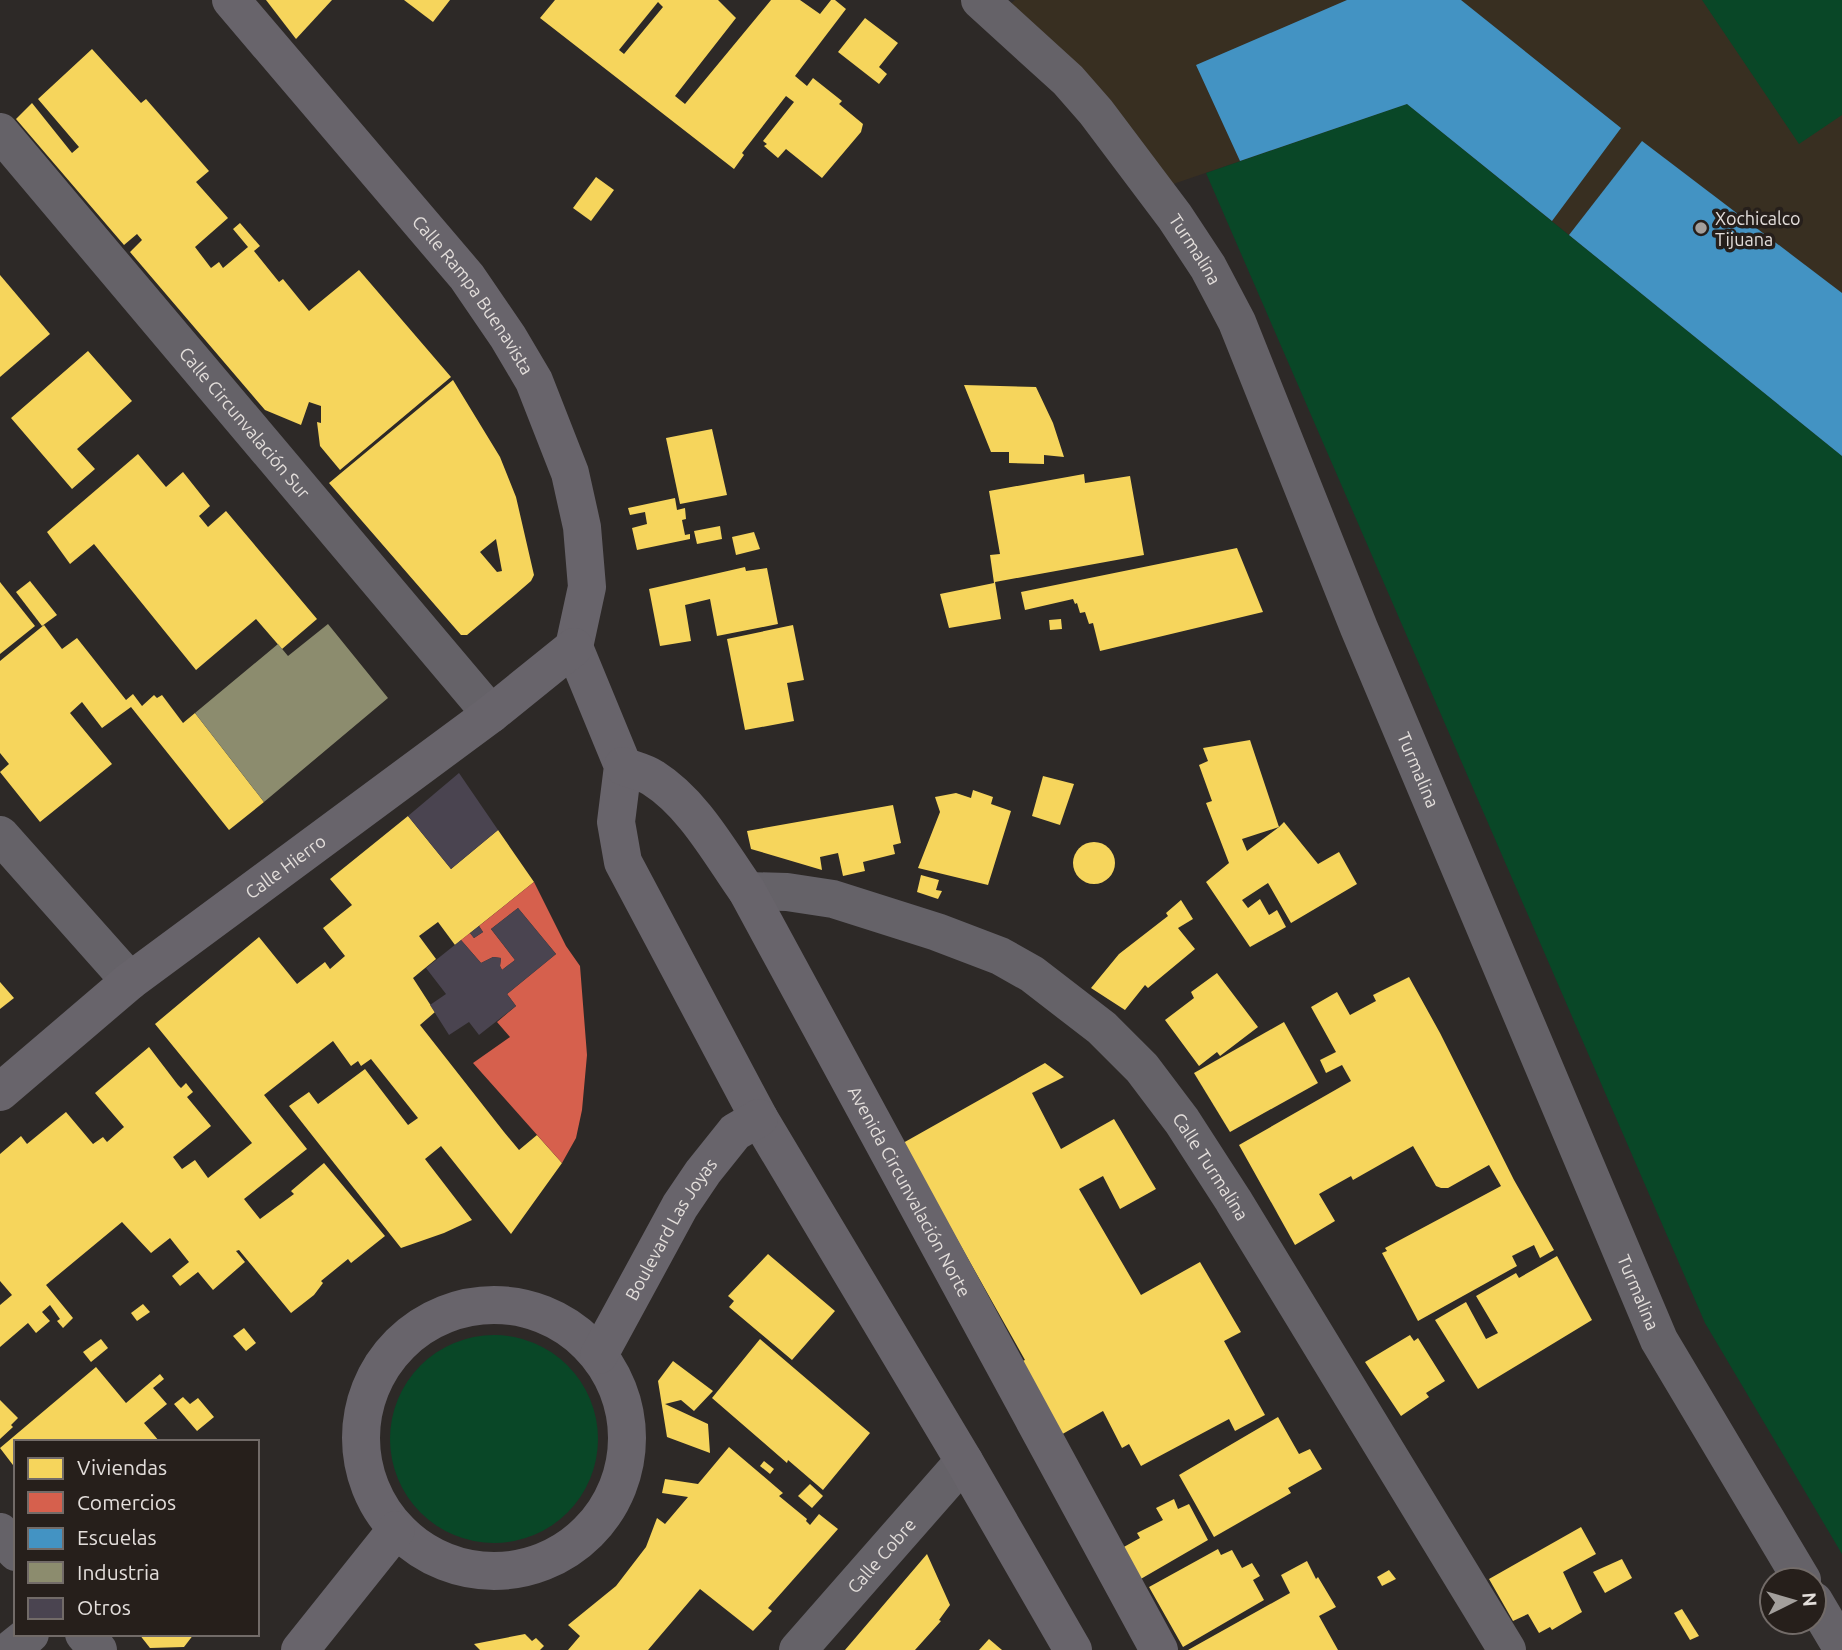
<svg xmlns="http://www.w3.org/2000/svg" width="1842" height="1650" viewBox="0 0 1842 1650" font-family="Ubuntu,sans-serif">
  <rect width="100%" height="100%" fill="#2d2927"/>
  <!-- education -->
  <path fill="#382f21" d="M 1015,0 L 1842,0 L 1842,456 L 1407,104 L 1144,194 L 1007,7 Z"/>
  <!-- green -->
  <g fill="#094727">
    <path d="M 1702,0 L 1842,0 L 1842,115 L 1799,144 Z"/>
    <path d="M 1407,104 L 1842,456 L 1842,1554 L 1705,1323 L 1206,173 Z"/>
    <circle cx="494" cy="1439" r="104"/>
  </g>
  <!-- homes -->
  <g fill="#f6d55c" fill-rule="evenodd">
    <path d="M 266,0 L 332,0 L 296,39 Z"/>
    <path d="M 404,0 L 450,0 L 433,22 Z"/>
    <path d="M 555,0 L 718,0 L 736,18 L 675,96 L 685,104 L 771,0 L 800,0 L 820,14 L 831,0 L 835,0 L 846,9 L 795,76 L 807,86 L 813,78 L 842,101 L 839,104 L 863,124 L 861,132 L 822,178 L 786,149 L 778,158 L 764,146 L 767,144 L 763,141 L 794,102 L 786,96 L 742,153 L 744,155 L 734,169 L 540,18 ZM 658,2 L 663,7 L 624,54 L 619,50 Z"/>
    <path d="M 865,18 L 898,43 L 879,67 L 887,74 L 879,84 L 838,52 Z"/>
    <path d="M 92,49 L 141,103 L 146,99 L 209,171 L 196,182 L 228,218 L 195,247 L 211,268 L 219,262 L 223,268 L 248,247 L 233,229 L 240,223 L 260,246 L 254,251 L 279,282 L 283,279 L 309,311 L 359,270 L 451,377 L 340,470 L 320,446 L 317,422 L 321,423 L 321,406 L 309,402 L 301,425 L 265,410 L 130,252 L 142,240 L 137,234 L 124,245 L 16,119 L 32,103 L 72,153 L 79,147 L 38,99 Z"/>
    <path d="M 596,177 L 614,190 L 591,221 L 573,208 Z"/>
    <path d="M 0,275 L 50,334 L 0,377 Z"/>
    <path d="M 88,351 L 132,401 L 77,449 L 95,469 L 72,489 L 11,418 Z"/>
    <path d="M 453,380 L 500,457 L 516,497 L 534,575 L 531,581 L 516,594 L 467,635 L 461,635 L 329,483 ZM 496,539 L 502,571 L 497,572 L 480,552 Z"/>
    <path d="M 964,385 L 1036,387 L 1053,423 L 1064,457 L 1044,455 L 1044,464 L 1009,463 L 1009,452 L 991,452 Z"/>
    <path d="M 712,429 L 727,495 L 680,504 L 666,438 Z"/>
    <path d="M 138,454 L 166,487 L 183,472 L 210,506 L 199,516 L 208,527 L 226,511 L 317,619 L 282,649 L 256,619 L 196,670 L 94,544 L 70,564 L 47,532 Z"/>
    <path d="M 1084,474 L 1085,483 L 1130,476 L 1144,555 L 995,582 L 1001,619 L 949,628 L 940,594 L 994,583 L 990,555 L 1000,554 L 989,491 Z"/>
    <path d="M 675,498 L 677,510 L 685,508 L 686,519 L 682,520 L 685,535 L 690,534 L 690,539 L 637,550 L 632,528 L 647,524 L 645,512 L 630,515 L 628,508 Z"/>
    <path d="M 720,526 L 722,539 L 697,544 L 694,531 Z"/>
    <path d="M 754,532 L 760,549 L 736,555 L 732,537 Z"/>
    <path d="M 1237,548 L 1263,612 L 1100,651 L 1093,623 L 1089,624 L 1085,612 L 1080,613 L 1077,603 L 1075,604 L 1073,599 L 1025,610 L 1021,592 Z"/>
    <path d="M 745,567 L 746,571 L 767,568 L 778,624 L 717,636 L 710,599 L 685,605 L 691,641 L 660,646 L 649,589 Z"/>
    <path d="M 30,581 L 57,615 L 42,626 L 16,592 Z"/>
    <path d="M 0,582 L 35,626 L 0,654 Z"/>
    <path d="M 1061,619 L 1062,629 L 1050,630 L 1049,620 Z"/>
    <path d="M 44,625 L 62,649 L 77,638 L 126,700 L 133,694 L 142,706 L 154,695 L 157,698 L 162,695 L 183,723 L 195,713 L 264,802 L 229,830 L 131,707 L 102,728 L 82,702 L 70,713 L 112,764 L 40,822 L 0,772 L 9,764 L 0,753 L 0,661 Z"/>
    <path d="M 793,625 L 804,680 L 787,683 L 794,721 L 745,730 L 727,639 Z"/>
    <path d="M 1250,740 L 1279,827 L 1284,822 L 1318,864 L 1339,852 L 1357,884 L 1291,923 L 1268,883 L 1242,900 L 1248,908 L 1260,899 L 1269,915 L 1277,910 L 1286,927 L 1250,947 L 1206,882 L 1229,863 L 1206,803 L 1212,801 L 1199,765 L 1208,761 L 1203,748 ZM 1279,827 L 1247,851 L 1242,839 Z"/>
    <path d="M 1043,776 L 1074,784 L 1060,825 L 1032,816 Z"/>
    <path d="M 973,790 L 993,797 L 991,804 L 1011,811 L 988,885 L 918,868 L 940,812 L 935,797 L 956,793 L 971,798 Z"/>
    <path d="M 893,805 L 901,843 L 893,845 L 895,854 L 863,862 L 865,871 L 843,876 L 838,853 L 820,857 L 822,870 L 751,849 L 747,831 Z"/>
    <path d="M 408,816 L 451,869 L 498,830 L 534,882 L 455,945 L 438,922 L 419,936 L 436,959 L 413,978 L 435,1012 L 420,1025 L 504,1132 L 519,1150 L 537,1135 L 562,1163 L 511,1234 L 441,1146 L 425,1159 L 472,1220 L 444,1233 L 401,1248 L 289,1106 L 309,1092 L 318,1104 L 365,1069 L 408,1125 L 418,1118 L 371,1059 L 361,1066 L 358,1061 L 351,1066 L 333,1041 L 264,1095 L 307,1149 L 244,1199 L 260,1219 L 294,1194 L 291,1191 L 324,1163 L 385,1236 L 351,1263 L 348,1259 L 321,1281 L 323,1283 L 314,1295 L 291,1313 L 239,1250 L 236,1251 L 245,1262 L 213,1290 L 198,1272 L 180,1286 L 172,1276 L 189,1262 L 170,1238 L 151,1253 L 122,1222 L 46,1285 L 73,1318 L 63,1328 L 57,1321 L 60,1319 L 50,1305 L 42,1312 L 50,1321 L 36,1333 L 28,1323 L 0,1347 L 0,1305 L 12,1295 L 0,1281 L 0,1154 L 21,1136 L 27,1144 L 66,1112 L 93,1144 L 103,1137 L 107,1142 L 124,1127 L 95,1093 L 149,1047 L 178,1085 L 181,1088 L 186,1083 L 193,1092 L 187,1097 L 211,1126 L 173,1157 L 182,1169 L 195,1160 L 208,1178 L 252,1143 L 155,1024 L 259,937 L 297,984 L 325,962 L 330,969 L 345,956 L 323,928 L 352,905 L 330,879 Z"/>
    <circle cx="1094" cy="863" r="21"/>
    <path d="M 921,875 L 939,880 L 936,890 L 942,891 L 938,899 L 917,892 Z"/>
    <path d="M 1181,900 L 1193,919 L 1178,928 L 1195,949 L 1148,988 L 1145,985 L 1125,1010 L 1091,988 L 1119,954 L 1168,916 L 1166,913 Z"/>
    <path d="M 1217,973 L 1258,1027 L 1220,1056 L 1217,1052 L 1199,1066 L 1165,1020 L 1194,998 L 1191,992 Z"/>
    <path d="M 1409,977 L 1440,1033 L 1514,1180 L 1554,1250 L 1540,1258 L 1534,1245 L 1512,1256 L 1517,1266 L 1418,1321 L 1382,1253 L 1387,1251 L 1385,1248 L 1501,1186 L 1489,1165 L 1448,1188 L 1441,1188 L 1436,1186 L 1413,1146 L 1353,1180 L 1351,1176 L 1319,1194 L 1335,1221 L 1295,1245 L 1239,1145 L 1351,1081 L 1342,1065 L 1326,1073 L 1320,1060 L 1336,1052 L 1311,1007 L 1337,992 L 1350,1015 L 1376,1001 L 1373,995 Z"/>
    <path d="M 0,982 L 14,998 L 0,1009 Z"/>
    <path d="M 1284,1022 L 1318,1083 L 1230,1132 L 1194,1073 Z"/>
    <path d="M 1045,1063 L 1064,1077 L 1032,1093 L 1061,1149 L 1114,1119 L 1156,1189 L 1120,1209 L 1103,1176 L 1079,1189 L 1141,1295 L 1200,1262 L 1241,1332 L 1224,1341 L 1265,1415 L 1235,1431 L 1229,1419 L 1141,1466 L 1129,1444 L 1122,1448 L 1103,1411 L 1059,1436 L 1018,1363 L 1025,1360 L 903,1143 Z"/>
    <path d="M 768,1254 L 835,1311 L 792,1360 L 729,1307 L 734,1301 L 728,1296 Z"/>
    <path d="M 1557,1256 L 1592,1320 L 1478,1389 L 1435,1320 L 1466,1302 L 1486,1339 L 1498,1333 L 1476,1296 L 1516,1273 L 1519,1278 Z"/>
    <path d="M 143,1304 L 150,1312 L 137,1321 L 131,1313 Z"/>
    <path d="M 244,1328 L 256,1343 L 246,1351 L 233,1336 Z"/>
    <path d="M 1410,1335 L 1414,1341 L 1418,1338 L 1445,1381 L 1426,1393 L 1429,1397 L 1401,1416 L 1365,1362 Z"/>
    <path d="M 101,1339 L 108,1348 L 91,1362 L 83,1352 Z"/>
    <path d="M 760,1339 L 870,1433 L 823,1490 L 788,1460 L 787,1463 L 712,1398 Z"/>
    <path d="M 673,1361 L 713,1391 L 694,1411 L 681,1400 L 665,1404 L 708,1424 L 710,1453 L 667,1437 L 658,1381 Z"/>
    <path d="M 96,1367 L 126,1403 L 160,1374 L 164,1379 L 153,1388 L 167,1404 L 144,1423 L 159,1441 L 16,1442 L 16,1469 L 0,1448 Z"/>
    <path d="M 183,1397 L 190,1404 L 198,1398 L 214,1417 L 197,1431 L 174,1404 Z"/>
    <path d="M 0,1400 L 18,1418 L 11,1425 L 13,1427 L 0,1439 Z"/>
    <path d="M 1278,1417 L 1299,1454 L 1310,1449 L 1322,1469 L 1288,1488 L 1291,1493 L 1214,1537 L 1179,1475 Z"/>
    <path d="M 729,1447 L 783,1493 L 779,1496 L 807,1519 L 806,1521 L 810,1525 L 819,1514 L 838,1529 L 768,1608 L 772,1611 L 753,1631 L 700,1589 L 648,1650 L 568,1650 L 580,1636 L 568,1625 L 616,1586 L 646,1547 L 657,1518 L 665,1524 L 688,1497 L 662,1493 L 665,1479 L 698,1484 Z"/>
    <path d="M 764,1461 L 774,1469 L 770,1474 L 760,1466 Z"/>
    <path d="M 810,1484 L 823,1496 L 812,1508 L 798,1496 Z"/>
    <path d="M 1174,1499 L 1178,1509 L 1189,1504 L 1208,1540 L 1139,1580 L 1122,1548 L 1140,1538 L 1137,1533 L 1163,1520 L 1156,1508 Z"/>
    <path d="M 1581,1527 L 1596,1554 L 1563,1572 L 1582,1612 L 1552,1630 L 1550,1627 L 1539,1633 L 1528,1614 L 1513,1621 L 1489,1579 Z"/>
    <path d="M 1218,1549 L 1221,1555 L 1232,1550 L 1242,1568 L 1252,1563 L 1260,1576 L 1253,1580 L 1264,1600 L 1183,1647 L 1149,1587 Z"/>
    <path d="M 927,1554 L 950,1605 L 939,1620 L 941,1621 L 915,1650 L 845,1650 Z"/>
    <path d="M 1622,1559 L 1632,1578 L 1605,1593 L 1593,1572 Z"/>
    <path d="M 1307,1561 L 1316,1579 L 1318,1577 L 1336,1607 L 1319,1616 L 1338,1650 L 1188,1650 L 1290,1593 L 1281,1575 Z"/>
    <path d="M 1389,1570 L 1396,1579 L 1382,1586 L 1377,1577 Z"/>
    <path d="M 1682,1609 L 1699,1636 L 1690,1640 L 1674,1613 Z"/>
    <path d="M 139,1634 L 194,1634 L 184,1647 L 150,1648 Z"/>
    <path d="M 525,1634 L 532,1641 L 536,1638 L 544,1646 L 540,1650 L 480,1650 L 474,1644 Z"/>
    <path d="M 989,1639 L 1002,1650 L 979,1650 Z"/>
  </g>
  <!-- shops -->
  <path fill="#d6604d" d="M 534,882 L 566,946 L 580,966 L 587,1055 L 582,1110 L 576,1138 L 562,1163 L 473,1063 L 510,1037 L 497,1022 L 516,1006 L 507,994 L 556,954 L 518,908 L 491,929 L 515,960 L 502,970 L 500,966 L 501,958 L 493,957 L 481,963 L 461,940 L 470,933 L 474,938 L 483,932 L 479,926 Z"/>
  <!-- schools -->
  <g fill="#4393c3">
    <path d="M 1347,0 L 1461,0 L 1621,128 L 1552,221 L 1407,104 L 1240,161 L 1196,65 Z"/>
    <path d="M 1642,141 L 1842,293 L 1842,456 L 1569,235 Z"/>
  </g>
  <!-- industry -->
  <path fill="#8c8c6e" d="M 328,624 L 388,698 L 264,802 L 195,713 L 278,644 L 288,656 Z"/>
  <!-- building -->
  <g fill="#4a4450">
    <path d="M 459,773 L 498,830 L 451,869 L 408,816 Z"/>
    <path d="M 518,908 L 556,954 L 507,994 L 516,1006 L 479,1035 L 469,1022 L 449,1035 L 430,1005 L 446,994 L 426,968 L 461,940 L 481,963 L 493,957 L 501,958 L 500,966 L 502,970 L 515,960 L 491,929 Z"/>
    <path d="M 479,926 L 483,932 L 474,938 L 470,933 Z"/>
  </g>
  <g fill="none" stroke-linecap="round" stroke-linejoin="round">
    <!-- street -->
    <g stroke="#656268" stroke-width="38">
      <path id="s1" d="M 980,0 L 1068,80 L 1096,112 L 1175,217 L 1208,267 L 1237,322 L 1359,628 L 1659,1340 L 1802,1580"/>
      <path id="s2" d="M 0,132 L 491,714"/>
      <path d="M 0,835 L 130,981"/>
      <path id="s3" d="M 747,891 L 787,892 L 833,899 L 937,932 L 1000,956 L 1032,974 L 1102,1028 L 1142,1068 L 1182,1121 L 1233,1200 L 1507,1650"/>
      <path d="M 0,1532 L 16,1552"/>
      <path d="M 1814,1601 L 1842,1648"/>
      <path d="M 84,1634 L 98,1650"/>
      <path d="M 10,1650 L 30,1634"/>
      <path id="s4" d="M 798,1650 L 964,1461"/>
    </g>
    <!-- secondary -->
    <g stroke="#68646b" stroke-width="38">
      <path id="s5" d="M 231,0 L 467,277 L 508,337 L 534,381 L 570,473 L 582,527 L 587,587 L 574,647"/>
      <path d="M 574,647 L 623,766 L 616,822 L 623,862 L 759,1118 L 964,1461 L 1073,1650"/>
      <path id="s6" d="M 623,766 C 633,770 644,772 653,778 C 694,804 720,853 747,891 L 1159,1650"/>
      <path id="s7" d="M 0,1092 L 130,981 L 491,714 L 574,647"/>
      <circle cx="494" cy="1438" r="133"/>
      <path id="s8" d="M 599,1355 L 680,1206 L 703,1172 L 735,1132 L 759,1118"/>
      <path d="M 300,1650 L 396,1530"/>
    </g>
  </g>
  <!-- markers -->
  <circle fill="#a39f9c" stroke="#261f1b" stroke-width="2.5" cx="1701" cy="228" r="7"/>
  <g text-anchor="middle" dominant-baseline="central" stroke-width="7" stroke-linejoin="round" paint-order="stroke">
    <!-- poi labels -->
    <g font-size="18" fill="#e3dedb" stroke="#261f1b" text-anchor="start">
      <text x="1715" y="218">Xochicalco<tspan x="1715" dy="21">Tijuana</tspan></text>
    </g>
    <!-- street labels -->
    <g font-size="18" fill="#e3dedb" stroke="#261f1b">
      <text stroke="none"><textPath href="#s1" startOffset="331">Turmalina</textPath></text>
      <text stroke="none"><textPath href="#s5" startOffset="382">Calle Rampa Buenavista</textPath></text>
      <text stroke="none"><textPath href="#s2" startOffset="380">Calle Circunvalación Sur</textPath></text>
      <text stroke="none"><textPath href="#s1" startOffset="898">Turmalina</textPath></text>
      <text stroke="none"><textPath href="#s7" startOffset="364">Calle Hierro</textPath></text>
      <text stroke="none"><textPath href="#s3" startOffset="565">Calle Turmalina</textPath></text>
      <text stroke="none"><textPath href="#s6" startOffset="522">Avenida Circunvalación Norte</textPath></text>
      <text stroke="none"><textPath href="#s8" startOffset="145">Boulevard Las Joyas</textPath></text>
      <text stroke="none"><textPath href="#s1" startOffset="1465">Turmalina</textPath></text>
      <text stroke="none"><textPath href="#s4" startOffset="126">Calle Cobre</textPath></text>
    </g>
  </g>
  <!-- legend -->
  <rect x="14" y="1440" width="245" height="196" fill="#261f1b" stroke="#726b68" stroke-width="2"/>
  <rect x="28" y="1458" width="35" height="21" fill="#f6d55c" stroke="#726b68" stroke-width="2"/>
  <text x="77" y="1475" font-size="21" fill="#e3dedb">Viviendas</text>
  <rect x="28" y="1492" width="35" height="21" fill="#d6604d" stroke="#726b68" stroke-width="2"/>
  <text x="77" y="1510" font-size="21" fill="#e3dedb">Comercios</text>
  <rect x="28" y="1528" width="35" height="21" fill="#4393c3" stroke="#726b68" stroke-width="2"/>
  <text x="77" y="1545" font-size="21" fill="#e3dedb">Escuelas</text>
  <rect x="28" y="1562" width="35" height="21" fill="#8c8c6e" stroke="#726b68" stroke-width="2"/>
  <text x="77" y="1580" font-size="21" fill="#e3dedb">Industria</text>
  <rect x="28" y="1598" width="35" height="21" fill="#4a4450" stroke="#726b68" stroke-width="2"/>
  <text x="77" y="1615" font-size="21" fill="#e3dedb">Otros</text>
  <!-- north arrow -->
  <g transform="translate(1793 1601) rotate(85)"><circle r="33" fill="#261f1b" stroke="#726b68" stroke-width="2"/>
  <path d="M0-5L12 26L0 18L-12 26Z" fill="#a39f9c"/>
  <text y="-10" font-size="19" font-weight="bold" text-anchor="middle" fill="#e3dedb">N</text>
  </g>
</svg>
